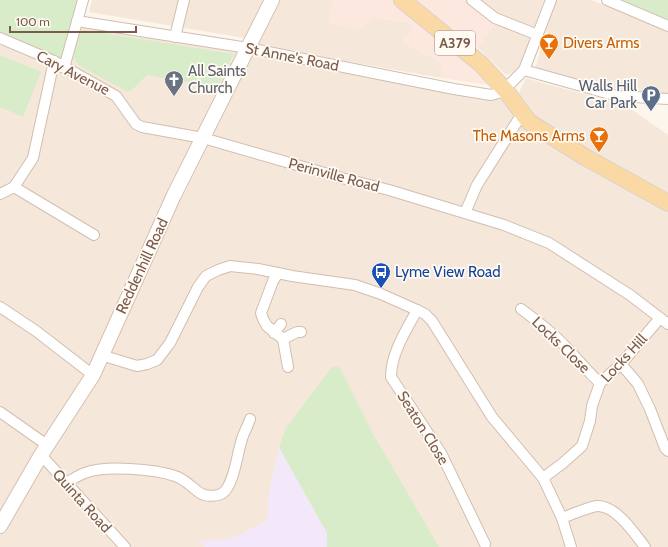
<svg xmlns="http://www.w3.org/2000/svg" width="668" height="547" viewBox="0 0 668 547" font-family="Cabin,sans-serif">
  <rect width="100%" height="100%" fill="#fdf6ec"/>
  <!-- residential -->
  <g fill="#f5e8da">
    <path d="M 0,0 L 77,20 L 454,89 L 506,91 L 523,115 L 668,203 L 668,547 L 0,547 Z"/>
    <path d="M 92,0 L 263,0 L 244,38 L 89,12 Z"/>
    <path d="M 277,0 L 333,0 L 329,24 L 373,18 L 406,22 L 414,26 L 403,42 L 442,63 L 441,78 L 255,45 Z"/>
    <path d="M 472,0 L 544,0 L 523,58 L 516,71 L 506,75 L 478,48 L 496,22 Z"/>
    <path d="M 555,0 L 591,0 L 668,29 L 668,95 L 614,92 L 535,69 Z"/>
    <path d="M 526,78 L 546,84 L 625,105 L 668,135 L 668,194 L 583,147 L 573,140 L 537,121 L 519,93 Z"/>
  </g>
  <!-- commercial -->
  <g fill="#fde8e0">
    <path d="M 333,0 L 395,0 L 480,72 L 488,85 L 441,78 L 442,63 L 403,42 L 414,26 L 406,22 L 373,18 L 360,29 L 329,24 Z"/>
    <path d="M 414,0 L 472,0 L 496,22 L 478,48 Z"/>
  </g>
  <!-- education -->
  <path fill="#f3e8fa" d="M 279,447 L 327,533 L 327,547 L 205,547 L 198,541 L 231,539 L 268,520 L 268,497 Z"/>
  <!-- green -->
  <g fill="#d8ecc9">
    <path d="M 0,0 L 79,0 L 63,63 L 0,35 Z"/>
    <path d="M 622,0 L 668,0 L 668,19 L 660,18 Z"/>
    <path d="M 84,30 L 234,54 L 217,88 L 147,75 L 131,91 L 126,91 L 80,66 L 74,59 C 75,50 73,33 84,30 Z"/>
    <path d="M 0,55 L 41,72 L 23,117 L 0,107 Z"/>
    <path d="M 339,366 L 372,432 L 439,547 L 327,547 L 327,533 L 279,447 L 286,428 L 332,367 Z"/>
  </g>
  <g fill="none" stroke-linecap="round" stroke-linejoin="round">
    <!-- street casing -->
    <g stroke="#d1beb0" stroke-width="12">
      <g id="street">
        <path d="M 472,0 L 495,18 L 538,35"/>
        <path d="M 607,0 L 668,26"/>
        <path d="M 77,21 L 248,48 L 454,89 L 491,95 L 506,91"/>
        <path d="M 175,37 L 184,0"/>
        <path d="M 0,38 L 54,61 L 116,96 L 136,124 L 142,127 L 203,138 L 342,178 L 389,190 L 504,225 L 549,243 L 630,295 L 668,324"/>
        <path d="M 64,68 L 83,0"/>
        <path d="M 524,70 L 617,96 L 668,99"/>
        <path d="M 504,90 L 524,70 L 551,0"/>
        <path d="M 14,187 L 94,235"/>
        <path d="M 0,194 L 14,187 L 33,158 L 54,61"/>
        <path d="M 465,213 L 477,185 L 518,120 L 523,115"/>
        <path d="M 278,273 L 273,281 L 261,313 L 263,319 L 267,326 L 283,339 L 288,367"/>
        <path d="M 0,307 L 36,331 L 93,375"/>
        <path d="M 521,309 C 536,320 551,331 564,345 C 576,357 587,371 600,383"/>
        <path d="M 417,310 C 406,331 391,353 391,377 L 441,453 L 485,544"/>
        <path d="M 274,333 L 281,324"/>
        <path d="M 283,339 L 297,332 L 301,332"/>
        <path d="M 101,355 L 137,366 L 147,364 L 157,360 L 170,343 L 198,287 L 206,276 L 218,270 L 230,266 L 258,269 L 292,276 L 355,285 L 381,294 L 417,310 L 425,314 L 432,321 L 492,417 L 543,478 L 562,518 L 571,547"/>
        <path d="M 621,364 L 638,384 L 650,409 L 665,448 L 668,451"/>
        <path d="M 0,412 L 47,445"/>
        <path d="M 41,455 L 125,547"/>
        <path d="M 543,478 L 563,463 L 582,446 L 590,421 L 592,406 L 600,383 L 621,364 L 660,318"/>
        <path d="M 66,483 C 72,480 78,475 85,473 C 104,465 155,469 175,476 C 185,479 191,487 200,493 C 206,497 220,497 225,491 C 235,479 237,454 242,439 C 244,432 248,426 250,419"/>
        <path d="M 562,518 C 571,515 588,507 597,506 C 616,505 635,534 645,547"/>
      </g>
    </g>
    <!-- secondary casing -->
    <g stroke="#d6c0b0" stroke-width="16">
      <path id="secondary" d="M 0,526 L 41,455 L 93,375 L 174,195 L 272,0"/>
    </g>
    <!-- primary casing -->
    <g stroke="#dad1cd" stroke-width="18">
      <path id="primary" d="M 402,0 L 481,64 L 506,91 L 529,122 L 585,157 L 668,203"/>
    </g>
    <!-- street -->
    <use href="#street" stroke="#fff" stroke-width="10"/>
    <!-- secondary -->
    <use href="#secondary" stroke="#fff" stroke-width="14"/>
    <!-- primary -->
    <use href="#primary" stroke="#fbd9a5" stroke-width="16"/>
  </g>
  <!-- icons -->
  <defs>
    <g id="bar-pin" transform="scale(1)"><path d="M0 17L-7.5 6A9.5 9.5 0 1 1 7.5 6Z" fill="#e8710a" stroke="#fffaf3"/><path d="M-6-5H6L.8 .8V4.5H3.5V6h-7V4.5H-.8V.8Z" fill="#fff"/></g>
    <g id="church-pin" transform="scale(1)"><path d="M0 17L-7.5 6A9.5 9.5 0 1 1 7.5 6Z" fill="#6b7280" stroke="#fffaf3"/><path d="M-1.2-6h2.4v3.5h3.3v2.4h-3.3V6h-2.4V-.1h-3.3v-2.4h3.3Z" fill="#fff"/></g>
    <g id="parking-pin" transform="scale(1)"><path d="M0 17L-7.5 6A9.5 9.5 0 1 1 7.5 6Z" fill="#5c6f8a" stroke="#fffaf3"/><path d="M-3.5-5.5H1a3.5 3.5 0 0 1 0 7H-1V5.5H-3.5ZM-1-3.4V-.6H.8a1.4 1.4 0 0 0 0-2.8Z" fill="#fff"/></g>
    <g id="bus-pin" transform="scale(1)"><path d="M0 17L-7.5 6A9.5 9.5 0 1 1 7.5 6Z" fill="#1a4fb4" stroke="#fffaf3"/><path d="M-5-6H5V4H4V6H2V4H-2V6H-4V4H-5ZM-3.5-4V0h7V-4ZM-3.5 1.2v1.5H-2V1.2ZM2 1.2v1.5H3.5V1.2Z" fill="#fff"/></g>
  </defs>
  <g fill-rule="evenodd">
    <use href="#bar-pin" x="549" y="43"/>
    <use href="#church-pin" x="174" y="80"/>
    <use href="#parking-pin" x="651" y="95"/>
    <use href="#bar-pin" x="599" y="136"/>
    <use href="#bus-pin" x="381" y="272"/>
  </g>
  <g text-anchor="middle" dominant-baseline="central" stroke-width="3.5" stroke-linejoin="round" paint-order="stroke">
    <!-- shield labels -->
    <rect fill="#fffaf3" stroke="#a28b7f" stroke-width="1" x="435" y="31" width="40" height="24" rx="3"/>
    <g font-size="14" font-weight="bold" fill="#7a5c4d">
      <text x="455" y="43">A379</text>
    </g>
    <!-- food labels -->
    <g font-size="15" fill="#c56008" stroke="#fffaf3" text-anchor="start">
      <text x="563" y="43">Divers Arms</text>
      <text x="585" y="136" text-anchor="end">The Masons Arms</text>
    </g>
    <!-- street labels -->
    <g font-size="15" fill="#7a5c4d" stroke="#fffaf3">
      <text transform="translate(292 57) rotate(11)">St Anne's Road</text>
      <text transform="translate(73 73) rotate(27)">Cary Avenue</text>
      <text transform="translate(334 175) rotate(15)">Perinville Road</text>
      <text transform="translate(142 266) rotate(-65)">Reddenhill Road</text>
      <text transform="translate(561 345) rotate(44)">Locks Close</text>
      <text transform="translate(624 358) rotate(-47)">Locks Hill</text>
      <text transform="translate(423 428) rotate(58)">Seaton Close</text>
      <text transform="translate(82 501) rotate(48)">Quinta Road</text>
    </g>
    <!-- worship labels -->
    <g font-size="15" fill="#5b616d" stroke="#fffaf3" text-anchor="start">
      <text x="188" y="71">All Saints<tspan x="188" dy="17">Church</tspan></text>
    </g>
    <!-- service labels -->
    <g font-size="15" fill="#4e5e75" stroke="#fffaf3" text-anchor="end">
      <text x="637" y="86">Walls Hill<tspan x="637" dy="17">Car Park</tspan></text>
    </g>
    <!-- transit labels -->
    <g font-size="15" fill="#164399" stroke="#fffaf3" text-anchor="start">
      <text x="395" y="272">Lyme View Road</text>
    </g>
  </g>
  <!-- scale -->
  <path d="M10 26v6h126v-6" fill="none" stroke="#7a5c4d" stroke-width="2"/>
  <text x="16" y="26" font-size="12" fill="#7a5c4d" stroke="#fffaf3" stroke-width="3" paint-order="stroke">100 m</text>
</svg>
